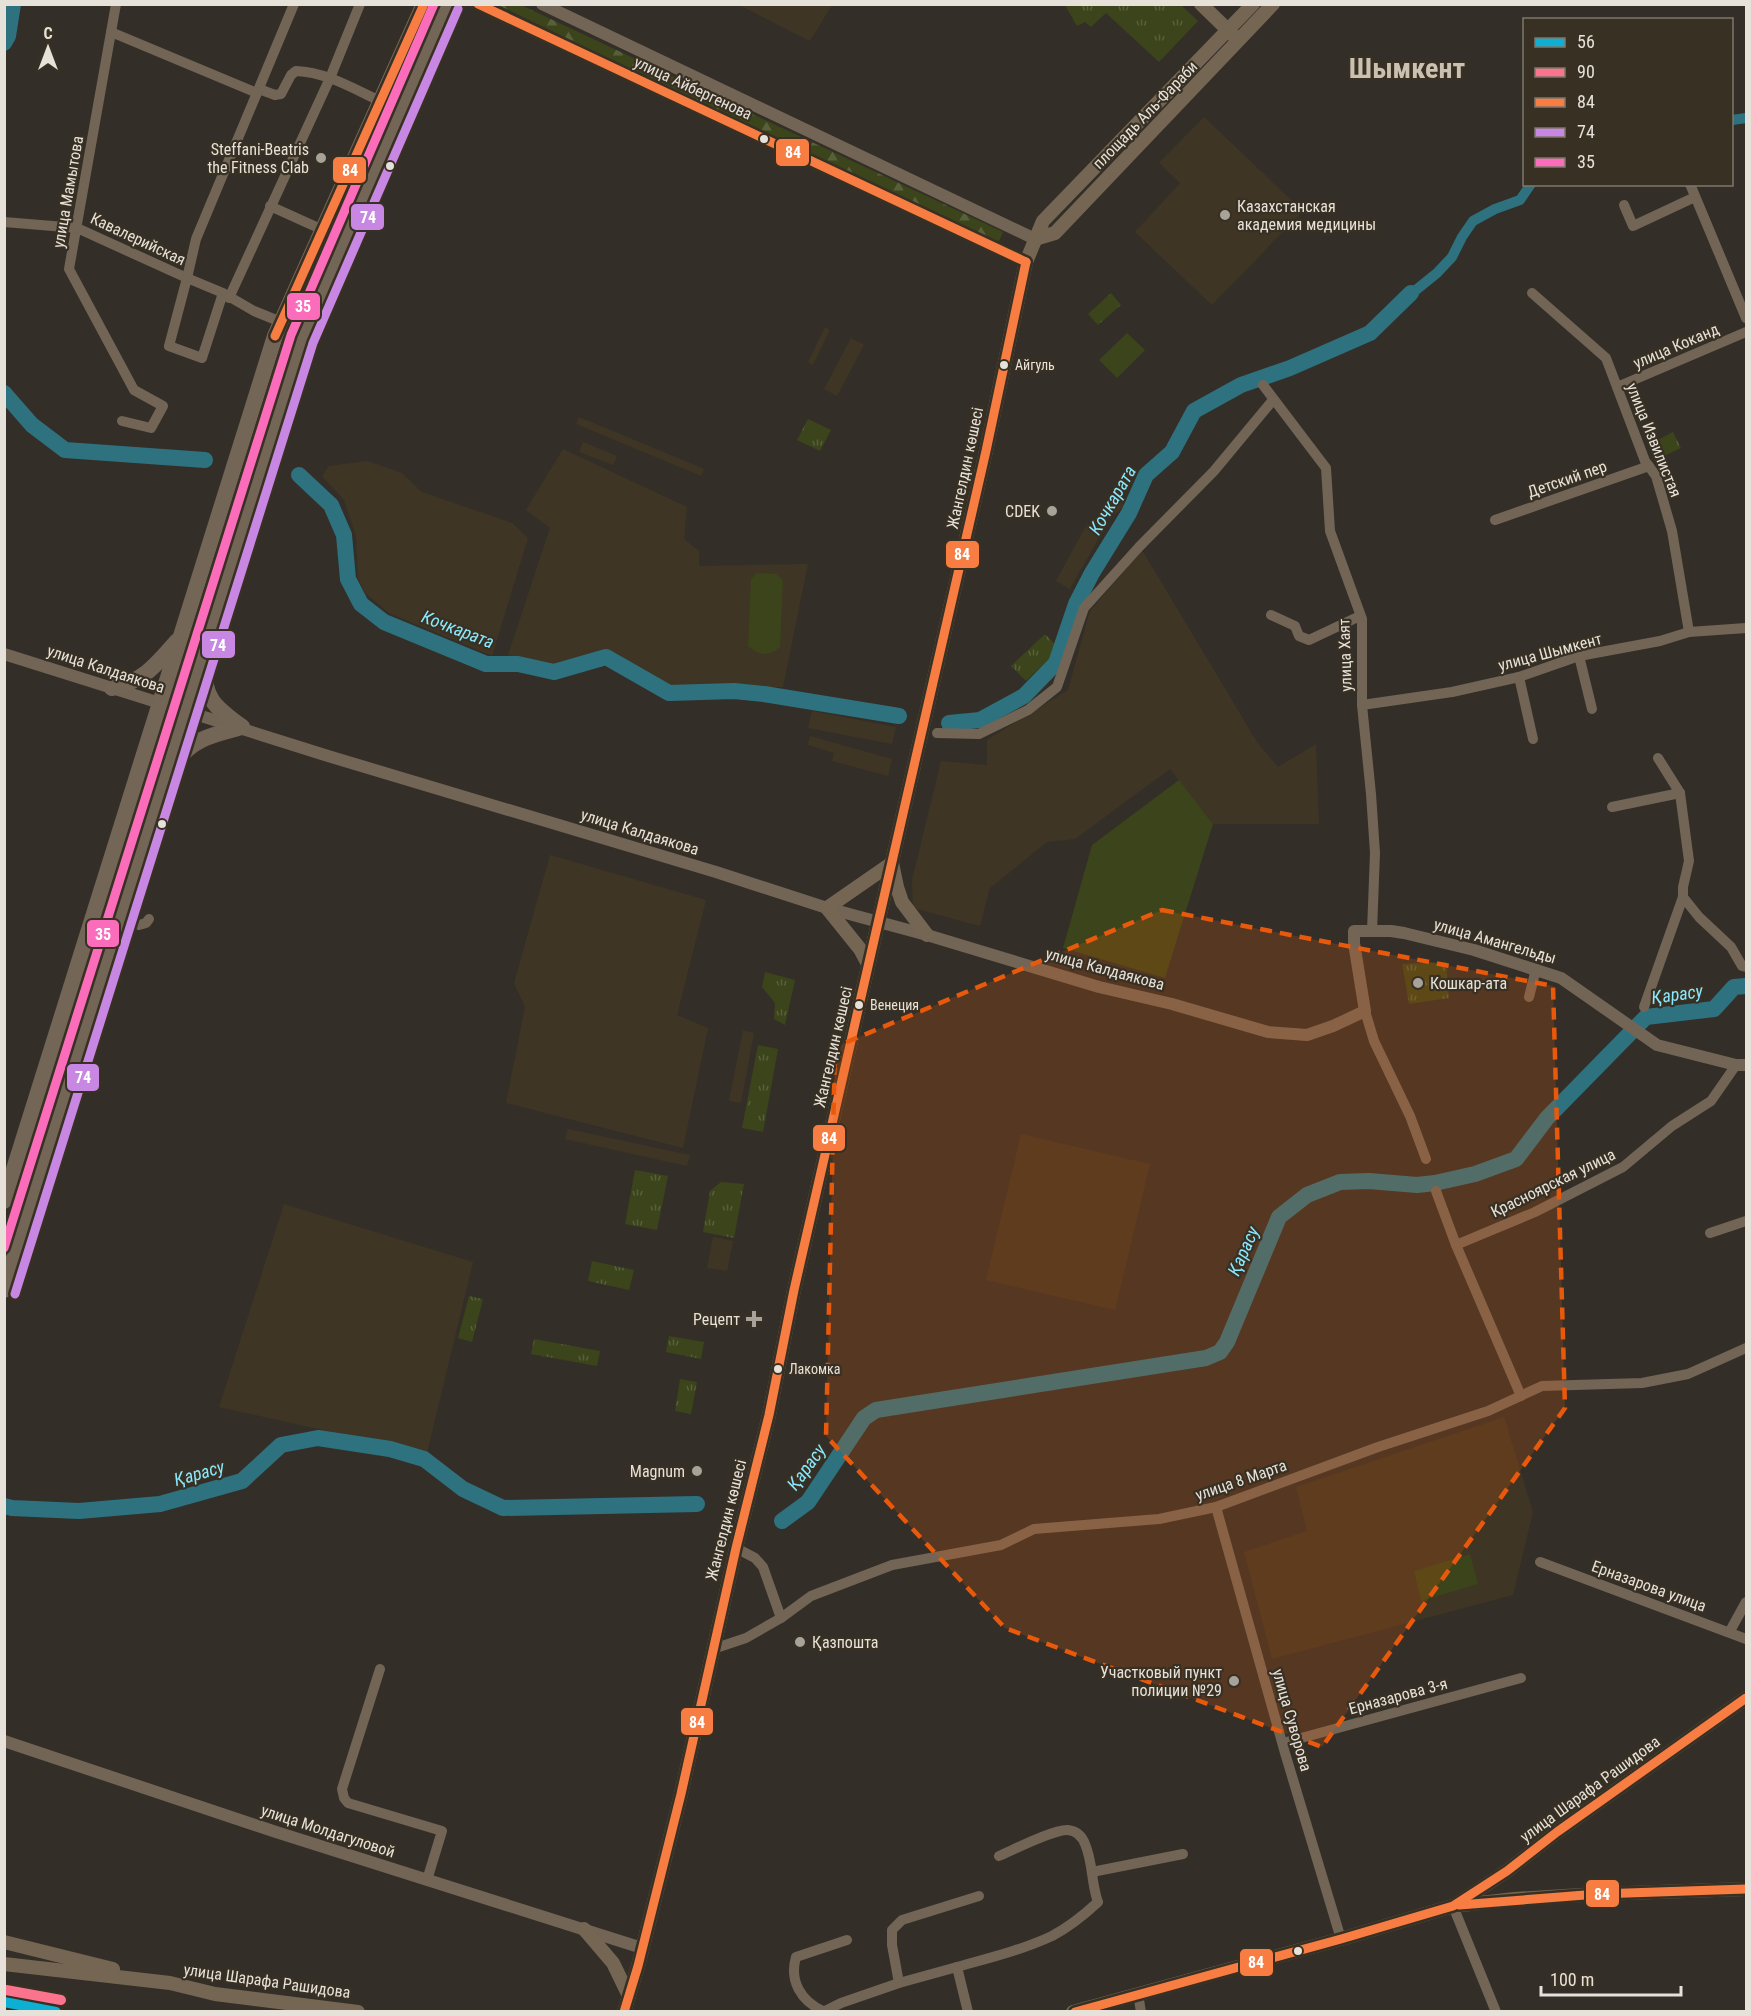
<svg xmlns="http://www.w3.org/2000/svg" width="1751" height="2016" viewBox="0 0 1751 2016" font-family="'Roboto Condensed',sans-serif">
  <defs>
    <pattern id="grass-tufts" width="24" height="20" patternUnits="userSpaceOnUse" patternTransform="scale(1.5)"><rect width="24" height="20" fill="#3b441a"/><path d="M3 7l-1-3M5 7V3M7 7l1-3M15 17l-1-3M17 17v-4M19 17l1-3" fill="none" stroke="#575f3b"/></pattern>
    <pattern id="forest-firs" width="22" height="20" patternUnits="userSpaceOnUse" patternTransform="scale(1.5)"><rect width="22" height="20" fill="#3b441a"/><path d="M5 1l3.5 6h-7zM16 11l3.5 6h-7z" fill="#575f3b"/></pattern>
  </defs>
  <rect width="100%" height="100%" fill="#332f28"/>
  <!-- built -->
  <g fill="#3f3524">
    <path d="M 739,5 L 832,5 L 810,41 Z"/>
    <path d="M 1204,117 L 1303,211 L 1212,305 L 1135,232 L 1180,183 L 1159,163 Z"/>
    <path d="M 825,327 L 830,330 L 813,365 L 808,362 Z"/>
    <path d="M 851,338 L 864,345 L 837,396 L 824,389 Z"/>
    <path d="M 579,417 L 704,469 L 701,476 L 576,424 Z"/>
    <path d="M 583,442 L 617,456 L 613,465 L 579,452 Z"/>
    <path d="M 563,449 L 687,507 L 684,539 L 699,551 L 699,566 L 808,564 L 783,687 L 671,687 L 610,650 L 555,665 L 508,655 L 550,528 L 526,510 Z"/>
    <path d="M 367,461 L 402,473 L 422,492 L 512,523 L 528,538 L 492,656 L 389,613 L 365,593 L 358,578 L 356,536 L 344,500 L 322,476 L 329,466 Z"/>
    <path d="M 1117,496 L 1125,506 L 1108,519 L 1100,509 Z"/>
    <path d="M 1087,524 L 1102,532 L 1070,589 L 1056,581 Z"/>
    <path d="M 1142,550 L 1257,742 L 1278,767 L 1316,744 L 1319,824 L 1213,824 L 1170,769 L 1075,839 L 1047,842 L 990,888 L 980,926 L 913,908 L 912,880 L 941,761 L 987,765 L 987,740 L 1068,690 L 1090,611 Z"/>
    <path d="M 812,711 L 896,727 L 892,744 L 808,728 Z"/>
    <path d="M 810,736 L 892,759 L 888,776 L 832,761 L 834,753 L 808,745 Z"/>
    <path d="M 550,855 L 706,900 L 677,1015 L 708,1028 L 683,1148 L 506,1103 L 525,1007 L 514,983 Z"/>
    <path d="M 743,1030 L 754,1033 L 741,1103 L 729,1101 Z"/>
    <path d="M 568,1129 L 690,1155 L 687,1166 L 565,1139 Z"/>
    <path d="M 1021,1134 L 1150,1164 L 1115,1310 L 986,1280 Z"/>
    <path d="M 284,1204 L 473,1262 L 427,1453 L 219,1407 Z"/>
    <path d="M 713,1237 L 733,1241 L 727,1271 L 707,1268 Z"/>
    <path d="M 1504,1417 L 1533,1512 L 1513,1595 L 1272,1659 L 1244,1552 L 1307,1531 L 1296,1487 Z"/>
  </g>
  <!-- grass -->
  <g fill="url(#grass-tufts)">
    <path d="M 432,5 L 439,5 L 291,341 L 191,662 L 183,660 L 285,339 Z"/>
    <path d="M 1065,5 L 1181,5 L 1198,21 L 1159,62 L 1106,13 L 1091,27 L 1085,22 L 1077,26 Z"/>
    <path d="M 1111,293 L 1121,305 L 1098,325 L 1088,314 Z"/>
    <path d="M 808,419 L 831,430 L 820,451 L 797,440 Z"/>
    <path d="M 1673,432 L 1681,448 L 1655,460 L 1648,445 Z"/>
    <path d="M 1045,634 L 1059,649 L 1026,681 L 1011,666 Z"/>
    <path d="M 156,750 L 164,752 L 5,1261 L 5,1233 Z"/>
    <path d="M 1446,962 L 1449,998 L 1409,1004 L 1402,964 Z"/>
    <path d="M 765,972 L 795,980 L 785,1025 L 774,1019 L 775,1003 L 762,987 Z"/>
    <path d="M 758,1045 L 778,1049 L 763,1132 L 742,1128 Z"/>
    <path d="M 635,1170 L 668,1176 L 657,1230 L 625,1224 Z"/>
    <path d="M 721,1182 L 744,1184 L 734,1238 L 703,1232 L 710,1191 Z"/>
    <path d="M 592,1261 L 634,1270 L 629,1290 L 588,1281 Z"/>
    <path d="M 469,1296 L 483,1299 L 472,1342 L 458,1338 Z"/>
    <path d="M 669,1336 L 704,1342 L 701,1359 L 666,1352 Z"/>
    <path d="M 534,1339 L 600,1351 L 597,1366 L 531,1354 Z"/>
    <path d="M 680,1379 L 697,1382 L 691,1414 L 675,1411 Z"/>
  </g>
  <!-- forest -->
  <path fill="url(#forest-firs)" d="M 498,5 L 521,5 L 1003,232 L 998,243 L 687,97 Z"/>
  <!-- pitch -->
  <g fill="#3b441a">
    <path d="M 1127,333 L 1145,350 L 1117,378 L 1099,360 Z"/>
    <path d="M 757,573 L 776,574 L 783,580 L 780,647 C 769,657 759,656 748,646 L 751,579 Z"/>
    <path d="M 1179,780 L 1213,824 L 1165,978 L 1063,948 L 1092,845 Z"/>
    <path d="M 1470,1554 L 1478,1584 L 1421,1601 L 1414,1571 Z"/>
  </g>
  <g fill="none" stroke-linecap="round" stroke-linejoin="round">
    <!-- canal -->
    <g stroke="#2e7280" stroke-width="10">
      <path d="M 1732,120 L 1746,118"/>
      <path d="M 1411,294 L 1437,273 L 1452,257 L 1462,237 L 1473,221 L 1495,209 L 1520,200 L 1531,184"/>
    </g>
    <!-- river -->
    <g stroke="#2e7280" stroke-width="16">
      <path d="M 4,43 L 8,36 L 13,4"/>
      <path d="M 4,393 L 32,425 L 65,450 L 205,460"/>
      <path d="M 299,475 L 331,505 L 344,535 L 348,579 L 361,604 L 384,622 L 486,664 L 518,664 L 554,672 L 606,657 L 669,693 L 734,691 L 764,694 L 899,716"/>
      <path d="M 949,723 L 980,720 L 1024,696 L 1056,663 L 1076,604 L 1092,573 L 1129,513 L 1146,475 L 1172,452 L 1194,411 L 1241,385 L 1290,368 L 1370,333 L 1411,293"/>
      <path d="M 4,1506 L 12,1508 L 79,1511 L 160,1504 L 242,1481 L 281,1445 L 318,1438 L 390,1449 L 424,1459 L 463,1489 L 503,1508 L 697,1504"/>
      <path d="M 782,1521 L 808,1502 L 864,1418 L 876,1410 L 1206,1358 L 1220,1352 L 1227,1342 L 1279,1217 L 1307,1195 L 1340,1182 L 1369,1181 L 1417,1185 L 1435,1183 L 1475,1174 L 1516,1159 L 1547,1118 L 1646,1017 L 1714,1009 L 1734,987 L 1746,986"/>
    </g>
    <!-- minor -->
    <g stroke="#726555" stroke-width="10">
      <path d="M 116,4 L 69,269 L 134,390 L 163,406 L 151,428 L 122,421"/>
      <path d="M 111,32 L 257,93"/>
      <path d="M 259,89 L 275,95 L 281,94 L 291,75 L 296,71 C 326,72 354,89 380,101"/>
      <path d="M 1690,184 L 1746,318"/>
      <path d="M 1624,205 L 1633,226 L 1695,197"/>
      <path d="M 270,206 L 323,230"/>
      <path d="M 4,222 L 77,228 L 187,278 L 196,239 L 294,4"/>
      <path d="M 223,293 L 202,358 L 169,346 L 187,278 L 223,293 L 254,311 L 281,322"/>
      <path d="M 1532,293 L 1606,358 L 1645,461 L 1656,476 L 1672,531 L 1689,632"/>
      <path d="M 229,298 L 330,78 L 360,4"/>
      <path d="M 1263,385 L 1326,468 L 1330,531 L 1362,619 L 1362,705 L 1371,794 L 1375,853 L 1372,931"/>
      <path d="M 1617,387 L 1746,332"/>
      <path d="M 1495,520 L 1649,466"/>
      <path d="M 1271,615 L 1295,626 L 1299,636 L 1309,640 L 1360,616"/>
      <path d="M 1579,656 L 1592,709"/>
      <path d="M 1519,677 L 1533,739"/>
      <path d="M 1362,705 L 1452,692 L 1519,677 L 1579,656 L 1660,641 L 1689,632 L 1746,628"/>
      <path d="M 937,733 L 979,734 L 1028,710 L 1057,687 L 1084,608 L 1139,547 L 1214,471 L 1273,400"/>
      <path d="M 1658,758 L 1680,793 L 1689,861 L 1683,887 L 1683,897 L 1699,917 L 1731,947 L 1742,966 L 1746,967"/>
      <path d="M 1612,807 L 1680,793"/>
      <path d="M 122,916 L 133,923 L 139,925 L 146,923 L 149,919"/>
      <path d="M 1529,997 L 1536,969"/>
      <path d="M 1644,1007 L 1683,897"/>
      <path d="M 1365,1011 L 1374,1041 L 1410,1116 L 1426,1159"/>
      <path d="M 1436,1191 L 1456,1245 L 1521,1396"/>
      <path d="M 1710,1233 L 1746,1221"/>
      <path d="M 1456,1245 L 1535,1212 L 1623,1167 L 1672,1126 L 1711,1101 L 1736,1065"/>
      <path d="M 1216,1507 L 1285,1753 L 1341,1939"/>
      <path d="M 736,1548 L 755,1558 L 763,1567 L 781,1618"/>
      <path d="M 1540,1562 L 1746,1639"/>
      <path d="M 1730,1631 L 1746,1602"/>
      <path d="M 713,1649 L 746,1638 L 781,1618 L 811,1596 L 892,1565 L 1001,1545 L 1034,1529 L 1159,1519 L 1216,1507 L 1378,1447 L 1488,1411 L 1542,1386 L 1642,1383 L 1688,1374 L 1746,1348"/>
      <path d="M 380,1669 L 342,1789 L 344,1798 L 348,1803 L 442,1831 L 427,1880"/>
      <path d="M 1283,1743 L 1521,1678"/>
      <path d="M 1092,1872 L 1183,1854"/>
      <path d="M 1453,1906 L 1496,2012"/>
      <path d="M 957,1967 C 989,1958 1022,1950 1052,1936 C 1069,1927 1084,1915 1098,1902 C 1091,1883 1093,1862 1085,1844 C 1082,1836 1076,1831 1068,1830 C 1054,1829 1013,1850 999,1856"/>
      <path d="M 899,1983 L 892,1945 L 892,1930 L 902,1920 L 979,1896"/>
      <path d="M 1138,1994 L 1141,2012"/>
      <path d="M 823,2011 C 801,2001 789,1981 796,1957 L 847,1940"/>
      <path d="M 823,2012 L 841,2003 L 899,1983 L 957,1967 L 968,2012"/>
    </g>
    <!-- tertiary -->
    <g stroke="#726555" stroke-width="12">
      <path d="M 477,4 L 1026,262"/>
      <path d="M 542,4 L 1035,239"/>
      <path d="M 4,654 L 328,756 L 716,872 L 827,908 L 927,935 L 1099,987 L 1172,1004 L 1268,1032 L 1307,1035 L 1333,1026 L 1365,1011 L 1354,943 L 1354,931 L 1391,931 L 1404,933 L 1474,950 L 1561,978 L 1657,1045 L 1736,1065 L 1746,1065"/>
      <path d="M 4,1741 L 273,1831 L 642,1948"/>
    </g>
    <!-- secondary -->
    <g stroke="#746653" stroke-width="14">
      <path d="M 1201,4 L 1234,36"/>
      <path d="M 1035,239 L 1055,233 L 1273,4"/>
      <path d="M 868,964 L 860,949 L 827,908 L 892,863 L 897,887 L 902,902 L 927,935"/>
      <path d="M 1455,1905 L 1507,1871 L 1557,1832 L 1746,1698"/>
      <path d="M 584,1929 L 613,1963 L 629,1996"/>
      <path d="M 4,1942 L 113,1969"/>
      <path d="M 4,1964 L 170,1983 L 215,1994 L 358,2012"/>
      <path d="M 624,2012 L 638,1966 L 681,1794 L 736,1548 L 769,1415 L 794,1290 L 986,451 L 1026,262 L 1043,221 L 1253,4"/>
      <path d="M 1073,2012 L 1341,1939 L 1453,1906 L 1515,1899 L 1598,1894 L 1746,1889"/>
    </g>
    <!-- primary -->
    <g stroke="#736656" stroke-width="16">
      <path d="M 205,666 C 202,699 218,709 242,727"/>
      <path d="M 112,688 C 144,681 156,665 177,641"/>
      <path d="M 175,765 C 189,739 215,734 242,727"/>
      <path d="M 4,1201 L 275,336 L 424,4"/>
      <path d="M 4,1290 L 302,339 L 447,4"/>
    </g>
    <!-- bus-1 casing -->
    <g stroke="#383023" stroke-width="14">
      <g id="bus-1">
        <path d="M 478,4 L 1026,262"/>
        <path d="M 275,336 L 424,4"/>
        <path d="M 1459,1905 L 1598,1894 L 1746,1889"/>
        <path d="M 624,2012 L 638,1966 L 681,1794 L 736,1548 L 769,1415 L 794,1290 L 986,451 L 1026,262"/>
        <path d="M 1075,2012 L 1341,1939 L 1453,1906 L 1507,1871 L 1557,1832 L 1746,1698"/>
      </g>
    </g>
    <!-- bus-2 casing -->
    <g stroke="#383023" stroke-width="14">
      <path id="bus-2" d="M 15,1294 L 313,343 L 458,9"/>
    </g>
    <!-- bus-3 casing -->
    <g stroke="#383023" stroke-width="14">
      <path id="bus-3" d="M 4,1248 L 291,335 L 434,4"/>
    </g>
    <!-- bus-1 -->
    <use href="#bus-1" stroke="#f77d43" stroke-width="9"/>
    <!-- bus-2 -->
    <use href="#bus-2" stroke="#c787e3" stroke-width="9"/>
    <!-- bus-3 -->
    <use href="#bus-3" stroke="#fb6dba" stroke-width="9"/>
    <!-- rail-1 casing -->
    <g stroke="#383023" stroke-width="15">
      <path id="rail-1" d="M 4,2002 L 56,2012"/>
    </g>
    <!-- rail-2 casing -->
    <g stroke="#383023" stroke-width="15">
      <path id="rail-2" d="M 6,1990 L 61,2000"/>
    </g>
    <!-- rail-1 -->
    <use href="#rail-1" stroke="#0dafd3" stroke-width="10"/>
    <!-- rail-2 -->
    <use href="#rail-2" stroke="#fc738d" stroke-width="10"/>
  </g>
  <!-- marked area -->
  <path fill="#e8590c" fill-opacity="0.2" stroke="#e8590c" stroke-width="4.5" stroke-dasharray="12 8" stroke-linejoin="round" d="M 1162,910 L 1553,986 L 1565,1408 L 1322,1747 L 1005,1628 L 826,1436 L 835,1047 Z"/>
  <!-- markers -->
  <g fill="#e6e1d9" stroke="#383023" stroke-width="2">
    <circle cx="764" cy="139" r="5"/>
    <circle cx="390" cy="166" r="5"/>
    <circle cx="1004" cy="365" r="5"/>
    <circle cx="162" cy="824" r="5"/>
    <circle cx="859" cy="1005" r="5"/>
    <circle cx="778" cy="1369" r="5"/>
    <circle cx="1298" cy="1951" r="5"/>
  </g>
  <g fill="#a7a39b" stroke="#383023" stroke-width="2">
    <circle cx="321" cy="158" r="6"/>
    <circle cx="1225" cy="215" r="6"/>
    <circle cx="1052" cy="511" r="6"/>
    <circle cx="1418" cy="983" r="6"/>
    <path d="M751 1310h6v6h6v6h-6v6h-6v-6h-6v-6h6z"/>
    <circle cx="697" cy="1471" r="6"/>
    <circle cx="800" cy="1642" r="6"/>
    <circle cx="1234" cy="1681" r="6"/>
  </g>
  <g text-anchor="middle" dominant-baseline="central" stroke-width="4.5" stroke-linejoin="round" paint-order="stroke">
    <!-- bus labels -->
    <g font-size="14" fill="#e6e1d9" stroke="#383023" text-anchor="start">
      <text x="1015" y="365">Айгуль</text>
      <text x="870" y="1005">Венеция</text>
      <text x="789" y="1369">Лакомка</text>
    </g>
    <!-- street labels -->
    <g font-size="16" fill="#e6e1d9" stroke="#383023">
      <text transform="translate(693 88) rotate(25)">улица Айбергенова</text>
      <text transform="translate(1145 115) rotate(-46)">площадь Аль-Фараби</text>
      <text transform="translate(68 192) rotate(-80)">улица Мамытова</text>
      <text transform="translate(138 239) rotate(25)">Кавалерийская</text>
      <text transform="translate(1676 346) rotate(-23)">улица Коканд</text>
      <text transform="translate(1654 440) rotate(68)">улица Извилистая</text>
      <text transform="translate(965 468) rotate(-78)">Жангелдин көшесі</text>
      <text transform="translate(1567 479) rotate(-19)">Детский пер</text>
      <text transform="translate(1550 652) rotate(-15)">улица Шымкент</text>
      <text transform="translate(1345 655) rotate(-92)">улица Хаят</text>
      <text transform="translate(106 669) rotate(18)">улица Калдаякова</text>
      <text transform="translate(640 832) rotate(17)">улица Калдаякова</text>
      <text transform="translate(1495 941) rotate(16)">улица Амангельды</text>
      <text transform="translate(1105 969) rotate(15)">улица Калдаякова</text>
      <text transform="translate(833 1047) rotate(-77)">Жангелдин көшесі</text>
      <text transform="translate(1553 1183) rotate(-26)">Красноярская улица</text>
      <text transform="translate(1241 1480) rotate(-19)">улица 8 Марта</text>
      <text transform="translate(726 1520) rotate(-76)">Жангелдин көшесі</text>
      <text transform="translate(1649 1586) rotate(20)">Ерназарова улица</text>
      <text transform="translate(1398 1696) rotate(-15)">Ерназарова 3-я</text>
      <text transform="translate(1292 1720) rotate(74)">улица Суворова</text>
      <text transform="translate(1590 1789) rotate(-36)">улица Шарафа Рашидова</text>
      <text transform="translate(328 1831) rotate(18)">улица Молдагуловой</text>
      <text transform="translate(267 1981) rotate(8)">улица Шарафа Рашидова</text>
    </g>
    <!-- poi labels -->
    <g font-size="16" fill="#e6e1d9" stroke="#383023" text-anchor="end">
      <text x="309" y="149">Steffani-Beatris<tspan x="309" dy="18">the Fitness Clab</tspan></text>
      <text x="1237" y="206" text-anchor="start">Казахстанская<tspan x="1237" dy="18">академия медицины</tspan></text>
      <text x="1040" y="511">CDEK</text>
      <text x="1430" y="983" text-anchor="start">Кошкар-ата</text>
      <text x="740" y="1319">Рецепт</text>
      <text x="685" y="1471">Magnum</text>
      <text x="812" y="1642" text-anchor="start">Қазпошта</text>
      <text x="1222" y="1672">Участковый пункт<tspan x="1222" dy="18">полиции №29</tspan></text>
    </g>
    <!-- water labels -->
    <g font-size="18" font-style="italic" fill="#89e9ff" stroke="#383023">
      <text transform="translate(1112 500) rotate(-60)">Кочкарата</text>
      <text transform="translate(458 629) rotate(21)">Кочкарата</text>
      <text transform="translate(1677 994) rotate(-8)">Қарасу</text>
      <text transform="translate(1243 1251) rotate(-66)">Қарасу</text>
      <text transform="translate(806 1467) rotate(-54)">Қарасу</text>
      <text transform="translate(199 1473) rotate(-16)">Қарасу</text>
    </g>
    <!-- town labels -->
    <g font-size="28" font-weight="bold" fill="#cac1b1" stroke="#383023">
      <text x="1407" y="68">Шымкент</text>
    </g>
  </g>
  <g stroke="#383023" stroke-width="2">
    <rect x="775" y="138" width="35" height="29" rx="6" fill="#f77d43"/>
    <rect x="332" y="156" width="35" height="28" rx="6" fill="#f77d43"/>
    <rect x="350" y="203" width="35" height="28" rx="6" fill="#c787e3"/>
    <rect x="286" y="292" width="35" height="29" rx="6" fill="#fb6dba"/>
    <rect x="945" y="540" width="35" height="29" rx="6" fill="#f77d43"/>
    <rect x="201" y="630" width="35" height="29" rx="6" fill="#c787e3"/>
    <rect x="86" y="919" width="34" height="29" rx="6" fill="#fb6dba"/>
    <rect x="66" y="1063" width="34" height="29" rx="6" fill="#c787e3"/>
    <rect x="812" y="1124" width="34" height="28" rx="6" fill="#f77d43"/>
    <rect x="680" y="1707" width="34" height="29" rx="6" fill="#f77d43"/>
    <rect x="1585" y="1879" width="35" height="29" rx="6" fill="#f77d43"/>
    <rect x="1239" y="1948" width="35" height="29" rx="6" fill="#f77d43"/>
  </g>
  <g font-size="16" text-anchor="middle" font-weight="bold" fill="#fff">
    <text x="793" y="158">84</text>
    <text x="350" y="176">84</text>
    <text x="368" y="223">74</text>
    <text x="303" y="312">35</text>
    <text x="962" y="560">84</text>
    <text x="218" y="651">74</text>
    <text x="103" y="940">35</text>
    <text x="83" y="1083">74</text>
    <text x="829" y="1144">84</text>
    <text x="697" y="1728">84</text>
    <text x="1602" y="1900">84</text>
    <text x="1256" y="1968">84</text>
  </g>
  <!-- border -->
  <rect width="1751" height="2016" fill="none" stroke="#e6e1d9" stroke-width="12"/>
  <!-- legend -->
  <rect x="1523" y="18" width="210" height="168" fill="#383023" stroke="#7e776c" stroke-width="1.5"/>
  <rect x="1535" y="38" width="30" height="9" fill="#0dafd3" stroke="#7e776c" stroke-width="1.5"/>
  <text x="1577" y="48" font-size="18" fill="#e6e1d9">56</text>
  <rect x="1535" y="68" width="30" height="9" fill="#fc738d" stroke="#7e776c" stroke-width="1.5"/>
  <text x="1577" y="78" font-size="18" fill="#e6e1d9">90</text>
  <rect x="1535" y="98" width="30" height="9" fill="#f77d43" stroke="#7e776c" stroke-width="1.5"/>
  <text x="1577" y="108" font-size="18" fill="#e6e1d9">84</text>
  <rect x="1535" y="128" width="30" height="9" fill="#c787e3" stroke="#7e776c" stroke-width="1.5"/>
  <text x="1577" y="138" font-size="18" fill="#e6e1d9">74</text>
  <rect x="1535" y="158" width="30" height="9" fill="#fb6dba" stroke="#7e776c" stroke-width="1.5"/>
  <text x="1577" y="168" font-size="18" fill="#e6e1d9">35</text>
  <!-- north arrow -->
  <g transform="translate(48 48)" stroke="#383023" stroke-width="4.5" paint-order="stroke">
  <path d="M0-4.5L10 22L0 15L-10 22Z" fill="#e6e1d9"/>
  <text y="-9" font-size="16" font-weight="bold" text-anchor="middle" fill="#e6e1d9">С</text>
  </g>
  <!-- scale -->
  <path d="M1541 1986v9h140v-9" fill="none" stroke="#e6e1d9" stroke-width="3"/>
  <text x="1550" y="1986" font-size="18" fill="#e6e1d9" stroke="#383023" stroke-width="4.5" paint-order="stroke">100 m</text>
</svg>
